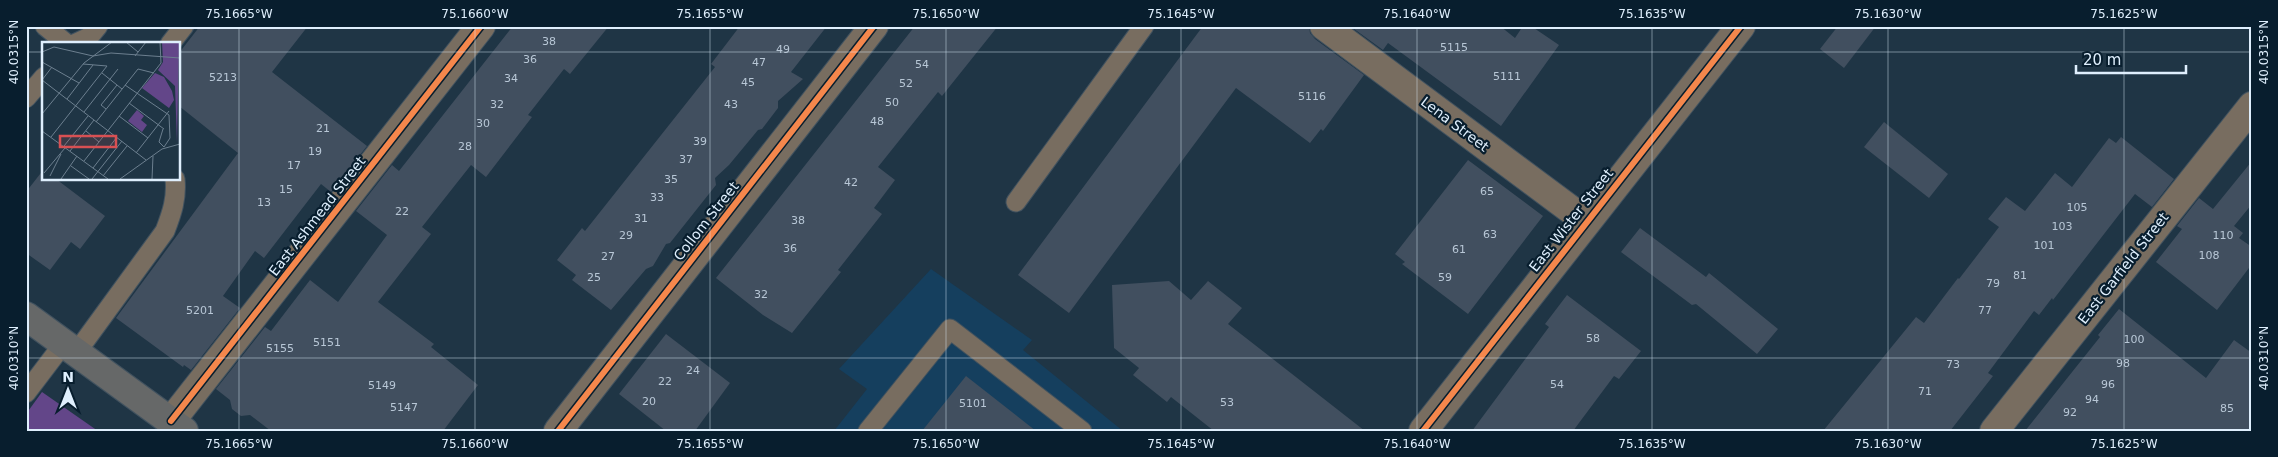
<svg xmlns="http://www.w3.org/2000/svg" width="2278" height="457" viewBox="0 0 2278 457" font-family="'DejaVu Sans',sans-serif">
  <rect width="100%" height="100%" fill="#1f3545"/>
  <!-- built -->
  <path fill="#153f5e" d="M 931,269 L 1032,340 L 1023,350 L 1123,431 L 834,431 L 867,389 L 839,369 Z"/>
  <!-- green -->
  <path fill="#634689" d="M 42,392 L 98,431 L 26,431 L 26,414 Z"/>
  <!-- building -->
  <g fill="#414f5f">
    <path d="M 200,26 L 308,26 L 272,72 L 367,146 L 331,192 L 321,184 L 264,258 L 255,251 L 223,296 L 240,308 L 191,370 L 184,365 L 183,367 L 116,318 L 238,153 L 179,106 L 179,53 Z"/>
    <path d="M 513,26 L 609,26 L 570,74 L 564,69 L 528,115 L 532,117 L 486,177 L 471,165 L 422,227 L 431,234 L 378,302 L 434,344 L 431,347 L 478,385 L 443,431 L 271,431 L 250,415 L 241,416 L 232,409 L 230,400 L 216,389 L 265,327 L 271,331 L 310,280 L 338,302 L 387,235 L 356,211 L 392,165 L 399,171 Z"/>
    <path d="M 740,26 L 827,26 L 791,72 L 803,79 L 778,101 L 778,108 L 762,129 L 758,130 L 729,165 L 715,178 L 716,185 L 670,243 L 666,244 L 653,266 L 646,269 L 611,310 L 572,280 L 576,275 L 557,260 L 582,228 L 585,231 L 715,67 L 711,64 Z"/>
    <path d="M 915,26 L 998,26 L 942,96 L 938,92 L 878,167 L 895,180 L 874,208 L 882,214 L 838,270 L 841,272 L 792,333 L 763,315 L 716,278 Z"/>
    <path d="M 1203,26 L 1309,26 L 1310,33 L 1315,39 L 1364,75 L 1323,131 L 1321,129 L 1310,143 L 1236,88 L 1069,313 L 1018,275 Z"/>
    <path d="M 1350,26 L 1500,26 L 1515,38 L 1523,26 L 1531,26 L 1559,45 L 1501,126 L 1388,43 L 1383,50 Z"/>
    <path d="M 1838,26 L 1876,26 L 1844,68 L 1820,49 Z"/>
    <path d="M 1884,122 L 1948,174 L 1929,198 L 1864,147 Z"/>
    <path d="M 2121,137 L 2174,179 L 2152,207 L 2135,194 L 2053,300 L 2052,298 L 2039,315 L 2034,311 L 1988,373 L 1993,376 L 1950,431 L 1823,431 L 1916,317 L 1924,323 L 1958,278 L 1959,279 L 1999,227 L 1988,219 L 2006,197 L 2025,211 L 2055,173 L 2072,187 L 2109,138 L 2116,143 Z"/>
    <path d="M 1468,160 L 1543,216 L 1468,314 L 1402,264 L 1405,262 L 1395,254 Z"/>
    <path d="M 2252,161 L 2252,204 L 2234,226 L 2243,233 L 2239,238 L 2252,247 L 2252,264 L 2217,310 L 2156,262 L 2182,229 L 2177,226 L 2199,198 L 2213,209 Z"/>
    <path d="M 44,169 L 44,179 L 56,179 L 105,216 L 80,249 L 71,242 L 50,270 L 26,253 L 26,192 Z"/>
    <path d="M 1640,228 L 1706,277 L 1709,273 L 1778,329 L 1757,354 L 1696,304 L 1692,305 L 1621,252 Z"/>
    <path d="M 1169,281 L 1191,300 L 1208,281 L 1242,308 L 1228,324 L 1365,431 L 1214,431 L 1171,397 L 1167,402 L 1133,375 L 1139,368 L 1114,348 L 1112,285 Z"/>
    <path d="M 1567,295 L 1641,351 L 1619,379 L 1614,376 L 1573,431 L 1472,431 L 1549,327 L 1545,324 Z"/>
    <path d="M 2119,309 L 2206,378 L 2234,340 L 2252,353 L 2252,431 L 2025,431 L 2100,337 L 2098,335 Z"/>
    <path d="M 666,334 L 730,383 L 695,431 L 666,431 L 619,394 Z"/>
    <path d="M 966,376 L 1036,431 L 922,431 Z"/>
  </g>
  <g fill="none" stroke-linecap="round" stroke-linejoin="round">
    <!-- service casing -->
    <g stroke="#41525f" stroke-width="21">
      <g id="service">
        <path d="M 45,26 L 67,44"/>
        <path d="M 74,44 L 89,37 L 98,26"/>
        <path d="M 170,44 L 184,26"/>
        <path d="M 26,98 L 44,77"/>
        <path d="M 1016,202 L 1144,26"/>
        <path d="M 76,353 L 165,231 C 172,213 177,198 175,179"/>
        <path d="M 26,393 L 64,343"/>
        <path d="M 868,431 L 950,329 L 1082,431"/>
      </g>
    </g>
    <!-- minor casing -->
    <g stroke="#41525f" stroke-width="30">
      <g id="minor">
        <path d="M 1324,26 L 1586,221"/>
        <path d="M 171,421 L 481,26"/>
        <path d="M 558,431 L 874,26"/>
        <path d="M 1423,431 L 1741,26"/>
        <path d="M 1994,431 L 2252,106"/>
      </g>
    </g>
    <!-- primary casing -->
    <g stroke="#41525f" stroke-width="30">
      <path id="primary" d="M 26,316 L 184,431"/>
    </g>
    <!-- service -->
    <use href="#service" stroke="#786d60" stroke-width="19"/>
    <!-- minor -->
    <use href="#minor" stroke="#786d60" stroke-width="28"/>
    <!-- primary -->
    <use href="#primary" stroke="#666868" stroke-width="28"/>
    <!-- cycleway casing -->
    <g stroke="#081e2e" stroke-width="9">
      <g id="cycleway">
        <path d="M 171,421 L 481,26"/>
        <path d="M 558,431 L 874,26"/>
        <path d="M 1423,431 L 1741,26"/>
      </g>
    </g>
    <!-- cycleway -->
    <use href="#cycleway" stroke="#f5874c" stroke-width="6"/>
  </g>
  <!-- ticks -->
  <path fill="none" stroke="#dfeffd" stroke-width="1" stroke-opacity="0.45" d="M 239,26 L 239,431M 475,26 L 475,431M 710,26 L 710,431M 946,26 L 946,431M 1181,26 L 1181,431M 1417,26 L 1417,431M 1652,26 L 1652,431M 1888,26 L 1888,431M 2124,26 L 2124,431M 26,52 L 44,52M 179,52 L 2252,52M 26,358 L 2252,358"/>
  <g text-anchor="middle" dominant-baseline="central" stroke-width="4.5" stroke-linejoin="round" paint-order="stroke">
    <!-- number labels -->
    <g font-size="11" fill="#b8c7d6">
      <text x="549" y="41">38</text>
      <text x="1454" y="47">5115</text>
      <text x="783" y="49">49</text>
      <text x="530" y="59">36</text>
      <text x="759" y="62">47</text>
      <text x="922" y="64">54</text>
      <text x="1507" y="76">5111</text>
      <text x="223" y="77">5213</text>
      <text x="511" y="78">34</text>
      <text x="748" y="82">45</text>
      <text x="906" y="83">52</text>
      <text x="1312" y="96">5116</text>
      <text x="892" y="102">50</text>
      <text x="497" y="104">32</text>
      <text x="731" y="104">43</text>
      <text x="877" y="121">48</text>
      <text x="483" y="123">30</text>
      <text x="323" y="128">21</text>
      <text x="700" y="141">39</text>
      <text x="465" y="146">28</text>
      <text x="315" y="151">19</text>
      <text x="686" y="159">37</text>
      <text x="294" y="165">17</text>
      <text x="671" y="179">35</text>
      <text x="851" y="182">42</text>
      <text x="286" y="189">15</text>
      <text x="1487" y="191">65</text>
      <text x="657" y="197">33</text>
      <text x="264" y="202">13</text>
      <text x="2077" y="207">105</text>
      <text x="402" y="211">22</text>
      <text x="641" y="218">31</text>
      <text x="798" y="220">38</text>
      <text x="2062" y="226">103</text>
      <text x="1490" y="234">63</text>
      <text x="626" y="235">29</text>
      <text x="2223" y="235">110</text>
      <text x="2044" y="245">101</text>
      <text x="790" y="248">36</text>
      <text x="1459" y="249">61</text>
      <text x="2209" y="255">108</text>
      <text x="608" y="256">27</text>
      <text x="2020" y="275">81</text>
      <text x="594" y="277">25</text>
      <text x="1445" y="277">59</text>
      <text x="1993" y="283">79</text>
      <text x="761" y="294">32</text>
      <text x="200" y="310">5201</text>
      <text x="1985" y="310">77</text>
      <text x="1593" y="338">58</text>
      <text x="2134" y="339">100</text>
      <text x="327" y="342">5151</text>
      <text x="280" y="348">5155</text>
      <text x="2123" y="363">98</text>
      <text x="1953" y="364">73</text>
      <text x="693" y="370">24</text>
      <text x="665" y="381">22</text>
      <text x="1557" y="384">54</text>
      <text x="2108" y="384">96</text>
      <text x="382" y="385">5149</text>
      <text x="1925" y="391">71</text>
      <text x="2092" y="399">94</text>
      <text x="649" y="401">20</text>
      <text x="1227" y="402">53</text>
      <text x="973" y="403">5101</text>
      <text x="404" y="407">5147</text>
      <text x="2227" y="408">85</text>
      <text x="2070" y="412">92</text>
    </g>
    <!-- street labels -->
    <g font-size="14" fill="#dfeffd" stroke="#081e2e">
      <text transform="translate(1455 124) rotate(37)">Lena Street</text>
      <text transform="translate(317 216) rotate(-52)">East Ashmead Street</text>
      <text transform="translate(1571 220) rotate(-52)">East Wister Street</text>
      <text transform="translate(706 221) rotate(-52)">Collom Street</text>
      <text transform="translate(2123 268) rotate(-52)">East Garfield Street</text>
    </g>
  </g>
  <!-- overview -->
  <g transform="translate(42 42)">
    <rect width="138" height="138" fill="#1f3545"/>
    <path d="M 120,0 L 137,0 L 135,101 L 133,44 L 116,28 L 121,20 ZM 113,31 L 122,35 L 130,49 L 132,58 L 127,66 L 100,46 ZM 95,68 L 102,74 L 99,78 L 105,83 L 100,90 L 86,79 Z" fill="#634689"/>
    <path fill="none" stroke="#6c7f8f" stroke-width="1" d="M 84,0 L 96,10M 0,10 L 12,5 L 51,14 L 69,11 L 138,16M 93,14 L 104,0M 0,20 L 37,41M 41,22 L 65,24M 60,31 L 80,47M 0,38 L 104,118M 0,38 L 10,25M 83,43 L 127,73M 25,57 L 51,23M 87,61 L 122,87M 64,67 L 59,63 L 75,43M 42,70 L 76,27M 0,72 L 42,21 L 70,0M 77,74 L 106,96M 54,80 L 96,27 L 112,31M 121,87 L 117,100 L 122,105M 0,89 L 66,137M 44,89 L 57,100M 9,95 L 65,24M 22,104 L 46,74M 122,105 L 128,96 L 127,73M 28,109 L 52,78M 94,111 L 127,69M 42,119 L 119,21 L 118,0M 29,124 L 47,137M 51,126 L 75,95M 2,131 L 23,106M 8,134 L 19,112M 61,134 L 85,104M 19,137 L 35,114M 50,137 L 80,99M 78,137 L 120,107 L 138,102M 110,137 L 111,114"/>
    <path fill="#d85053" fill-opacity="0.15" stroke="#d85053" stroke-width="2.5" d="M 18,94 L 74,94 L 74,105 L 18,105 Z"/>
    <rect width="138" height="138" fill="none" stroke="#dfeffd" stroke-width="2.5"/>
  </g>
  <!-- border -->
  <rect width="2278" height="457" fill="none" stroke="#081e2e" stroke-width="55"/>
  <!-- north arrow -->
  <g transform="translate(68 390)" stroke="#081e2e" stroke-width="4" paint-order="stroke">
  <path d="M0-4L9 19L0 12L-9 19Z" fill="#dfeffd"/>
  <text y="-8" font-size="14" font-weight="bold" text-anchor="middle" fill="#dfeffd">N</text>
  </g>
  <!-- scale -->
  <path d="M2076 65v8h110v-8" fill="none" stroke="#dfeffd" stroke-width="2.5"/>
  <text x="2083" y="65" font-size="15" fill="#dfeffd" stroke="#081e2e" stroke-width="4" paint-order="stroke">20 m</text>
  <rect x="28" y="28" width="2222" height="402" fill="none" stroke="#dfeffd" stroke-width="2"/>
  <g font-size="12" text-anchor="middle" fill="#dfeffd">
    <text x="239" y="18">75.1665°W</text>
    <text x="475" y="18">75.1660°W</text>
    <text x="710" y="18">75.1655°W</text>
    <text x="946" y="18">75.1650°W</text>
    <text x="1181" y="18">75.1645°W</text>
    <text x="1417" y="18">75.1640°W</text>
    <text x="1652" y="18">75.1635°W</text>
    <text x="1888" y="18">75.1630°W</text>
    <text x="2124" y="18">75.1625°W</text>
    <text transform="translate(14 52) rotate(-90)" y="4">40.0315°N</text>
    <text transform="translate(2264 52) rotate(-90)" y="4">40.0315°N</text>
    <text transform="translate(14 358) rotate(-90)" y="4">40.0310°N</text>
    <text transform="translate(2264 358) rotate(-90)" y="4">40.0310°N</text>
    <text x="239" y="448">75.1665°W</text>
    <text x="475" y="448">75.1660°W</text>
    <text x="710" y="448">75.1655°W</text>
    <text x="946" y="448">75.1650°W</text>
    <text x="1181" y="448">75.1645°W</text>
    <text x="1417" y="448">75.1640°W</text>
    <text x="1652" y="448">75.1635°W</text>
    <text x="1888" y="448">75.1630°W</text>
    <text x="2124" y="448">75.1625°W</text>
  </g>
</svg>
